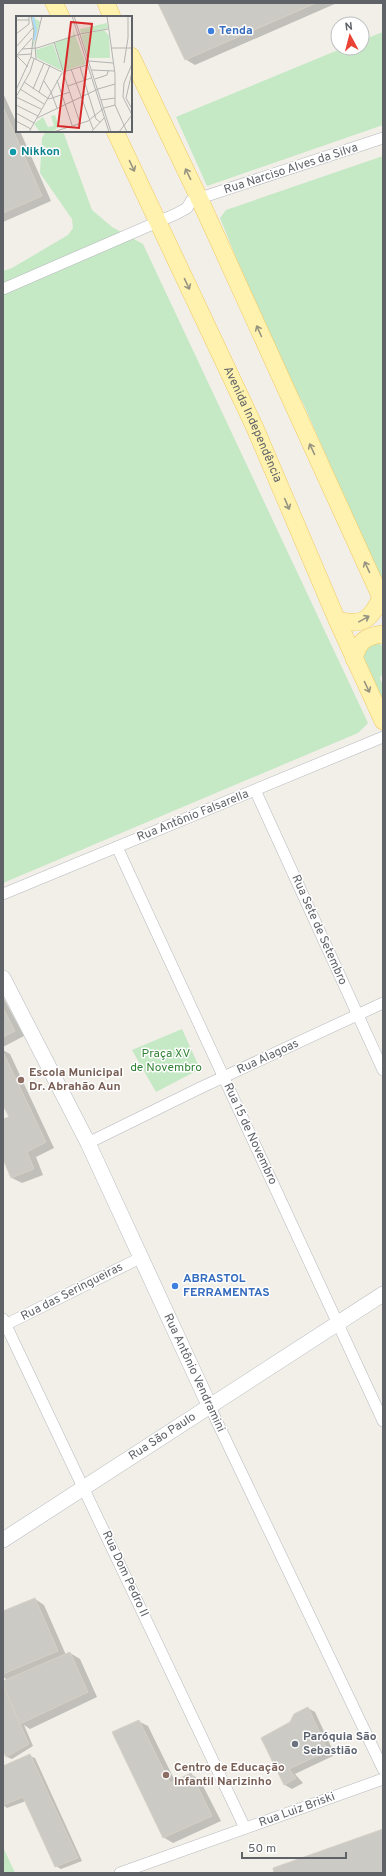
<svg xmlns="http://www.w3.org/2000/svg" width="386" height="1876" viewBox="0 0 386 1876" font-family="Overpass,sans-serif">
  <rect width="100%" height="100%" fill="#f1efe8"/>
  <!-- green -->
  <g fill="#c5e8c5">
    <path d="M 383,32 L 383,125 L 207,186 L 176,117 L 343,48 L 362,48 L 362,40 Z"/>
    <path d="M 46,131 L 61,131 L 64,134 L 92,210 L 112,227 L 143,244 L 368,723 L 358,733 L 3,883 L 3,271 L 12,268 L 68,235 L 73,228 L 72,219 L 40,173 L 42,138 Z"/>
    <path d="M 383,156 L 383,593 L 328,460 L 303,403 L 290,381 L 260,317 L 220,218 L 226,210 Z"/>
    <path d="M 376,642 L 383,646 L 383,672 L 380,678 L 383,686 L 383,707 L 361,655 L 363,650 Z"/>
    <path d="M 182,1029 L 200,1069 L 156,1092 L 132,1050 Z"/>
    <path d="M 3,1847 L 15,1873 L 3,1873 Z"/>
  </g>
  <!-- shadow -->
  <g fill="#0003">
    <path d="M 159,3 L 337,3 L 195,65 L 185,59 Z"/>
    <path d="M 3,93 L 17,124 L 17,131 L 20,131 L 51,201 L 3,222 Z"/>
    <path d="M 3,997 L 24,1036 L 3,1047 Z"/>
    <path d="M 3,1050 L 10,1054 L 54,1148 L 36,1157 L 43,1175 L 22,1183 L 12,1178 L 3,1156 L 3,1120 L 10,1117 L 6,1108 L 3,1110 Z"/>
    <path d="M 35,1599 L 44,1605 L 66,1655 L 70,1653 L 80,1659 L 97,1697 L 30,1729 L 24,1725 L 33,1746 L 12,1759 L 7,1757 L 3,1748 L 3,1679 L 4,1682 L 8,1680 L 3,1677 L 3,1612 Z"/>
    <path d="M 308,1708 L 315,1712 L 335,1755 L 295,1774 L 303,1783 L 292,1789 L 285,1785 L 263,1739 L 291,1722 Z"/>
    <path d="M 138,1721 L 148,1726 L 175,1781 L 191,1774 L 200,1780 L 221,1821 L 173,1843 L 163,1837 Z"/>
    <path d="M 30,1756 L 35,1758 L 82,1861 L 61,1869 L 56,1866 L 26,1801 L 7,1808 L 3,1805 L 3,1767 Z"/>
  </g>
  <!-- building -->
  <g fill="#cccac5" stroke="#d6d1c6">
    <path d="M 158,3 L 316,3 L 185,60 Z"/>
    <path d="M 3,107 L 42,196 L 3,213 Z"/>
    <path d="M 3,1008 L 15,1031 L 3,1037 Z"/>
    <path d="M 3,1052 L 46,1142 L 27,1152 L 34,1169 L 11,1178 L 3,1159 L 3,1119 L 9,1117 L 3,1105 Z"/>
    <path d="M 35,1598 L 58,1651 L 3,1674 L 3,1611 Z"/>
    <path d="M 70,1652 L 88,1692 L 20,1724 L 3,1686 L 3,1681 Z"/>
    <path d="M 3,1686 L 29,1744 L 6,1757 L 3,1751 Z"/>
    <path d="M 308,1707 L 328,1751 L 289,1769 L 296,1778 L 284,1785 L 261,1738 L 290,1722 L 294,1714 Z"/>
    <path d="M 139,1720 L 170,1783 L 191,1773 L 212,1816 L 163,1838 L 112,1732 Z"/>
    <path d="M 30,1754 L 78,1858 L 55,1867 L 23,1797 L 3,1805 L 3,1766 Z"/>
    <path d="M 383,1829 L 383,1873 L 274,1873 L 273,1868 Z"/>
  </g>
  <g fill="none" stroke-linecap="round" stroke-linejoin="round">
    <!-- street casing -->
    <g stroke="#b5b8bc" stroke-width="12">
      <g id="street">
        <path d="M 3,289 L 176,214 L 187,208 L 191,201 L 383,138"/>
        <path d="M 255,790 L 383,1070"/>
        <path d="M 117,847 L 383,1421"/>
        <path d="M 3,894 L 383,737"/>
        <path d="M 88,1143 L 200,1088 L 383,1003"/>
        <path d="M 3,1319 L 245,1828"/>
        <path d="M 3,1326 L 140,1258"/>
        <path d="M 210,1407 L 383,1769"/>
        <path d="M 120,1873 L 383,1779"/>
      </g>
    </g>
    <!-- secondary casing -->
    <g stroke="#b6babf" stroke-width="16">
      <g id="secondary">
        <path d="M 3,978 L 88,1143 L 210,1407"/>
        <path id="s1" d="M 3,1540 L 383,1294"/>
      </g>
    </g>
    <!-- primary casing -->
    <g stroke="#f2c960" stroke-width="18">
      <g id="primary">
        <path d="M 54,3 L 61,17"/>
        <path d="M 106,3 L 112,17"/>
        <path d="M 131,56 L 199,198 L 383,602"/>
        <path id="s2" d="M 115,131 L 255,428 L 337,620 L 383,721"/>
        <path d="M 337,620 C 362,626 370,621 381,598"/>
        <path d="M 354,659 C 358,642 365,636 383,634"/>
      </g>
    </g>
    <!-- street -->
    <use href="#street" stroke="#fff" stroke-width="11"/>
    <!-- secondary -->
    <use href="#secondary" stroke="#fff" stroke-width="15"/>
    <!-- primary -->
    <use href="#primary" stroke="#fff2af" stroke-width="17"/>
  </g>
  <!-- one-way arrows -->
  <defs><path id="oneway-shaft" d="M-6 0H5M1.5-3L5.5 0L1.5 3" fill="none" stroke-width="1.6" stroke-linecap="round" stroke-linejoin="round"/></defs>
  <g stroke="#979581">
    <use href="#oneway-shaft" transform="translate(132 166) rotate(65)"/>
    <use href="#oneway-shaft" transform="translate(188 174) rotate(-116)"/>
    <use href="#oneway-shaft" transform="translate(187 284) rotate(65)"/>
    <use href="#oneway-shaft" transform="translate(259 331) rotate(-114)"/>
    <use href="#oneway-shaft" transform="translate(312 449) rotate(-115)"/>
    <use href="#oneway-shaft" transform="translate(287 504) rotate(67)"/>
    <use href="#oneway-shaft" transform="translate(367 567) rotate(-115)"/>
    <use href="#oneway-shaft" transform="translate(364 619) rotate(-29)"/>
    <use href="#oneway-shaft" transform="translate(367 687) rotate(65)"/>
  </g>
  <!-- markers -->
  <g fill="#3f7fe0" stroke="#fff" stroke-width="1.5">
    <circle cx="211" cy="31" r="4"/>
    <circle cx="175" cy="1286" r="4"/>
  </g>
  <circle fill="#0f9aa8" stroke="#fff" stroke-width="1.5" cx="13" cy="152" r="4"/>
  <g fill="#8d6e63" stroke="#fff" stroke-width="1.5">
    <circle cx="21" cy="1080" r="4"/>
    <circle cx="166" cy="1775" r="4"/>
  </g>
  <circle fill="#6b7280" stroke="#fff" stroke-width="1.5" cx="295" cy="1744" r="4"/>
  <g text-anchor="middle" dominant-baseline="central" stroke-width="3" stroke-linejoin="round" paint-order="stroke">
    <!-- shop labels -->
    <g font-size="12" font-weight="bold" fill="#366cbe" stroke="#fff" text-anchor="start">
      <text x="219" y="31">Tenda</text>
      <text x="183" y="1279">ABRASTOL<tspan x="183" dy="14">FERRAMENTAS</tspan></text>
    </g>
    <!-- culture labels -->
    <g font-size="12" font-weight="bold" fill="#0d838f" stroke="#fff" text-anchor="start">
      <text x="21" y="152">Nikkon</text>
    </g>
    <!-- street labels -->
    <g font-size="12" fill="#5f6368" stroke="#fff">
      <text transform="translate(291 169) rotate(-18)">Rua Narciso Alves da Silva</text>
      <text stroke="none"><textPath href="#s2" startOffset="324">Avenida Independência</textPath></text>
      <text transform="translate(193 816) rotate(-22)">Rua Antônio Falsarella</text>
      <text transform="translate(319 930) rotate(66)">Rua Sete de Setembro</text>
      <text transform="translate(268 1057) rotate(-25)">Rua Alagoas</text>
      <text transform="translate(250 1134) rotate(65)">Rua 15 de Novembro</text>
      <text transform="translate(72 1292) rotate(-27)">Rua das Seringueiras</text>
      <text transform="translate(194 1373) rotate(65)">Rua Antônio Vendramini</text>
      <text stroke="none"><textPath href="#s1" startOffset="190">Rua São Paulo</textPath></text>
      <text transform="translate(125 1574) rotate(65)">Rua Dom Pedro II</text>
      <text transform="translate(297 1810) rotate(-20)">Rua Luiz Briski</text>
    </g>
    <!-- park labels -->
    <g font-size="12" fill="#348238" stroke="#fff">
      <text x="166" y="1054">Praça XV<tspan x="166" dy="14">de Novembro</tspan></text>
    </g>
    <!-- education labels -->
    <g font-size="12" font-weight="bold" fill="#785e54" stroke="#fff" text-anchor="start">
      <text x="29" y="1073">Escola Municipal<tspan x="29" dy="14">Dr. Abrahão Aun</tspan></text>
      <text x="174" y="1768">Centro de Educação<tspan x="174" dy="14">Infantil Narizinho</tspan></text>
    </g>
    <!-- worship labels -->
    <g font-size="12" font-weight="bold" fill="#5b616d" stroke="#fff" text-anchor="start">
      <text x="303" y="1737">Paróquia São<tspan x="303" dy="14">Sebastião</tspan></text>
    </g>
  </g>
  <!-- overview -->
  <g transform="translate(16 16)">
    <rect width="116" height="116" fill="#f1efe8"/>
    <path d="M 16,0 L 24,6 L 17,31 L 16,31 L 18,21 ZM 91,7 L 92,12 L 65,18 L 64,13 ZM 57,13 L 70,48 L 47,55 L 39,27 L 57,19 ZM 88,14 L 93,20 L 94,42 L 72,42 L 65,19 ZM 37,28 L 46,54 L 45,54 L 21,42 L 20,34 ZM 39,99 L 43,111 L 36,116 L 24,116 L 18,108 L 27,101 L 32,111 L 38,110 L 35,100 Z" fill="#c5e8c5"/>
    <path fill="none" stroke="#aadaff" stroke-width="2" d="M 17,1 L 20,15 L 18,24"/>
    <path fill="none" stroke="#b3b3b1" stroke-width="1" d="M 56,0 L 93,116M 58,0 L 95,116M 91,0 L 99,58 L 99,89 L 111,116M 0,4 L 13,4M 0,18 L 13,8 L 13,0M 38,26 L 47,55M 0,31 L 17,12M 95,32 L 116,32M 6,33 L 21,32 L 64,18 L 92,13M 0,39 L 12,51M 1,39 L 16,22M 1,39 L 15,38M 15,41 L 46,56M 20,43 L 19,29 L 26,0M 73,45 L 97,47M 108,47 L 112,22 L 112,0M 116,48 L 108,67 L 107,81 L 116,99M 64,51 L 80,103 L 84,106M 55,53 L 77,113M 76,54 L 98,55M 47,56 L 64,107M 47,56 L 71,49M 116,56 L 110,82 L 116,93M 79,63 L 91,59 L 92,55M 41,64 L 56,109M 28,65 L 35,76 L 41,92M 8,66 L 33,83 L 54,76M 52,70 L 75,62M 4,73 L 28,88M 17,73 L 28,47M 0,74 L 15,41 L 18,15 L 15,0M 23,76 L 34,49M 0,81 L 14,56 L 18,43M 0,81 L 25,93M 85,84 L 99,82M 0,89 L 22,100M 0,97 L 18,107M 21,102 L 82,73 L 99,68M 0,105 L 15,113M 13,116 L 46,57M 37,116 L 72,105 L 88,92 L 99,89M 75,116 L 88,102M 103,116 L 116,99"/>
    <path fill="#d62828" fill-opacity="0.15" stroke="#d62828" stroke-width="2" d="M 55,6 L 76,8 L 63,112 L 42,110 Z"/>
    <rect width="116" height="116" fill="none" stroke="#5f6368" stroke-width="2"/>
  </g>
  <!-- border -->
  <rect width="386" height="1876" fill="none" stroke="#5f6368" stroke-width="8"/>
  <!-- north arrow -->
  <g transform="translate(350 36) rotate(353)"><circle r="19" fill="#ffffff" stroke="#bfc1c3"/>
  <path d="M0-3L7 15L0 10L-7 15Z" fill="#ea4335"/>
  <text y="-6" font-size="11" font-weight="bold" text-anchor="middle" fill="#5f6368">N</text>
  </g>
  <!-- scale -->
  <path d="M242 1852v6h104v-6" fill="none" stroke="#5f6368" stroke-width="2"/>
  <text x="248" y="1852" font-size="12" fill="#5f6368" stroke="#ffffff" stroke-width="3" paint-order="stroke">50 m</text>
</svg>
